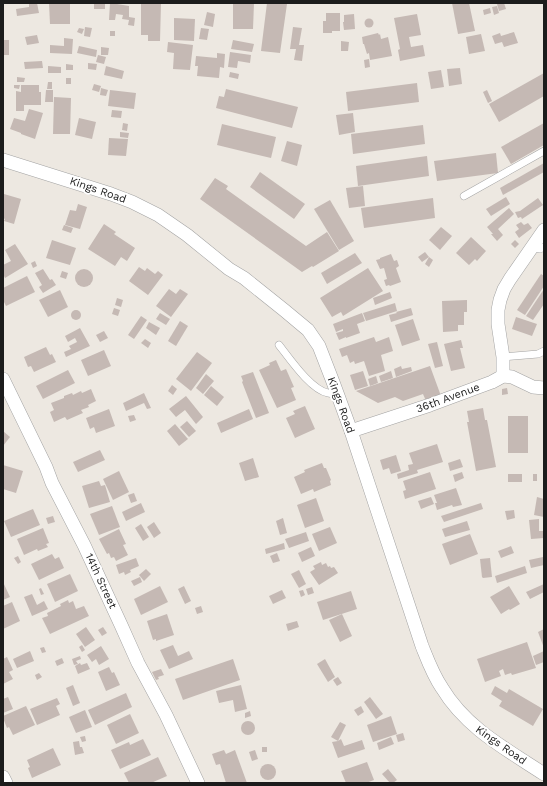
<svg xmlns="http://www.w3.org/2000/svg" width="547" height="786" viewBox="0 0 547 786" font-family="'Work Sans',sans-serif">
  <rect width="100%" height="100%" fill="#ede8e1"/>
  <!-- building -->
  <g fill="#c5b9b4">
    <path d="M 29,3 L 37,3 L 39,13 L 17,16 L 16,9 L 29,7 Z"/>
    <path d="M 49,3 L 70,3 L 70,24 L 50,24 Z"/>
    <rect x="94" y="3" width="11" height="6"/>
    <path d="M 110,3 L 117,3 L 117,4 L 129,6 L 129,17 L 135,18 L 134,26 L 128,25 L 129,20 L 122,19 L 123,15 L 116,14 L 115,20 L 109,20 Z"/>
    <path d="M 141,3 L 161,3 L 160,41 L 148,41 L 148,35 L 141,35 Z"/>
    <path d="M 233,3 L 254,3 L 253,29 L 233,29 Z"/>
    <path d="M 267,3 L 287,4 L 280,53 L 261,51 Z"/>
    <path d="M 452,3 L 469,3 L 475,31 L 458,34 Z"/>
    <path d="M 500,3 L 504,3 L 506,9 L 499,11 L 497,4 Z"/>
    <path d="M 497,6 L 499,13 L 494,15 L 492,7 Z"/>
    <path d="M 490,8 L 491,13 L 484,15 L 483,10 Z"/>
    <path d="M 207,12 L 215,14 L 213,27 L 204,25 Z"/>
    <path d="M 326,13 L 340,13 L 340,31 L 332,31 L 332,33 L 323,33 L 323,21 L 326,21 Z"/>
    <path d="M 354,14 L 355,29 L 344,30 L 343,22 L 344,22 L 344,15 Z"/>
    <path d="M 417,14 L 421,35 L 409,37 L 411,47 L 423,45 L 425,56 L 400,61 L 398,50 L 400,49 L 394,18 Z"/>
    <path d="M 174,18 L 195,19 L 194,41 L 174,40 Z"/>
    <circle cx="369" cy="23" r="4.5"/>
    <path d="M 85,27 L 92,28 L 90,37 L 84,36 Z"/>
    <path d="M 293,27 L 302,28 L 299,45 L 304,45 L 302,61 L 294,60 L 296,49 L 290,49 Z"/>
    <path d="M 79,28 L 84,29 L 82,34 L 77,32 Z"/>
    <path d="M 201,28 L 209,29 L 207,40 L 199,39 Z"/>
    <rect x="110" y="31" width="5" height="5"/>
    <path d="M 514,32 L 518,43 L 504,47 L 502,42 L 495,44 L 492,36 L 500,33 L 501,36 Z"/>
    <path d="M 378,33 L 379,35 L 380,34 L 381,39 L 388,37 L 392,56 L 370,60 L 369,53 L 367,54 L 364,44 L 363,44 L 362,37 Z"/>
    <path d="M 481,34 L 485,51 L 469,54 L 466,37 Z"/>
    <path d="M 37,35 L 39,43 L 27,45 L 25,37 Z"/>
    <path d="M 64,38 L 73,39 L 72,54 L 50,53 L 50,45 L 64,46 Z"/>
    <rect x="3" y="40" width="6" height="15"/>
    <path d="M 233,40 L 254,44 L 252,52 L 231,49 Z"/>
    <path d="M 341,41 L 349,42 L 348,51 L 341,51 Z"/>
    <path d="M 168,42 L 193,45 L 190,70 L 173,69 L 174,53 L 167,52 Z"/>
    <path d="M 79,46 L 97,50 L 96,57 L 77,53 Z"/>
    <path d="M 101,47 L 109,48 L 108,55 L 101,55 Z"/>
    <path d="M 230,52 L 251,55 L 250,63 L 238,61 L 237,68 L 228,67 Z"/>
    <path d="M 217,53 L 225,54 L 224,68 L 220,67 L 219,78 L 197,76 L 198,66 L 195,66 L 196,56 L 217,58 Z"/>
    <path d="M 98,55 L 106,57 L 104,64 L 96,62 Z"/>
    <path d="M 369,59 L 370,67 L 365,68 L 364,60 Z"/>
    <path d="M 42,61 L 43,68 L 25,69 L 24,62 Z"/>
    <path d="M 88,63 L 97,64 L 96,70 L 88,69 Z"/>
    <path d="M 66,64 L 73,65 L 73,70 L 66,70 Z"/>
    <path d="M 48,66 L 61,67 L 61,73 L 48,73 Z"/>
    <path d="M 106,66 L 124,71 L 122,79 L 104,75 Z"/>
    <path d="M 460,68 L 462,84 L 449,86 L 447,69 Z"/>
    <path d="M 441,70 L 444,87 L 431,89 L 428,72 Z"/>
    <path d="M 230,72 L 239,74 L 238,79 L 229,77 Z"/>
    <path d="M 544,73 L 544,96 L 499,122 L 489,104 Z"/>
    <path d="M 17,77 L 25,78 L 24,82 L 17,82 Z"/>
    <rect x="66" y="78" width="5" height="6"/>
    <path d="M 48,82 L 52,82 L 52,89 L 47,89 Z"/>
    <path d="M 417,83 L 419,102 L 348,111 L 346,92 Z"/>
    <path d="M 94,84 L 101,86 L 99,92 L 92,90 Z"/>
    <path d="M 14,85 L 20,85 L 19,89 L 14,88 Z"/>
    <path d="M 21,85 L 39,85 L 39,92 L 41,92 L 41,105 L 24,105 L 24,111 L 16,111 L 16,91 L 21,92 Z"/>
    <path d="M 101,88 L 108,90 L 106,96 L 100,95 Z"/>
    <path d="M 226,89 L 298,107 L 292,128 L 216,108 L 219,96 L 224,97 Z"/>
    <path d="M 46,90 L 53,90 L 53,102 L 45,102 Z"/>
    <path d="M 110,90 L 136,93 L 134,109 L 108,106 Z"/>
    <path d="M 487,90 L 492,101 L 488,103 L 483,92 Z"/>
    <path d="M 54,97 L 71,98 L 70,134 L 53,134 Z"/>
    <path d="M 29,109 L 43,113 L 35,139 L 21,134 L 21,133 L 10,129 L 14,118 L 25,121 Z"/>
    <path d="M 112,110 L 122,111 L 121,118 L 111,117 Z"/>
    <path d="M 353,113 L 355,132 L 339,135 L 336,115 Z"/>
    <path d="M 79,118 L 96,122 L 92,139 L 75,135 Z"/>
    <path d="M 123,123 L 128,124 L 127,131 L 122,130 Z"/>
    <path d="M 544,123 L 544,145 L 511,164 L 501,147 Z"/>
    <path d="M 222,124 L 276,137 L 271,158 L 217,145 Z"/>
    <path d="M 423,125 L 425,144 L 353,154 L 351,134 Z"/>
    <path d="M 120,132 L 129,133 L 128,138 L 120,137 Z"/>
    <path d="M 109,138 L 128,139 L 126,156 L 108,155 Z"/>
    <path d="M 287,141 L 302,145 L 297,166 L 281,161 Z"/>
    <path d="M 496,153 L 498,173 L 437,181 L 434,161 Z"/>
    <path d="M 427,156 L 429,176 L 358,186 L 356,166 Z"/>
    <path d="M 544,163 L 544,172 L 503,195 L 500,188 Z"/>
    <path d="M 260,172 L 305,204 L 294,219 L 250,187 Z"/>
    <path d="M 215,178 L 228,186 L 226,189 L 306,246 L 327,232 L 339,251 L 313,267 L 312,266 L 302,272 L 200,199 Z"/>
    <path d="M 363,186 L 365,206 L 349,208 L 346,188 Z"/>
    <path d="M 4,194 L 21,199 L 14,224 L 4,221 L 5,219 L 3,218 Z"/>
    <path d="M 506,197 L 510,204 L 491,216 L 486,209 Z"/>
    <path d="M 433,198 L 435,218 L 364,228 L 361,208 Z"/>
    <path d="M 538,198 L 543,205 L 522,219 L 521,217 L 518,218 L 515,212 L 520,211 Z"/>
    <path d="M 330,200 L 354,241 L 339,250 L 314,209 Z"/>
    <path d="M 78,204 L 87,207 L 80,229 L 65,225 L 70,210 L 76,211 Z"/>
    <path d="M 509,208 L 514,214 L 498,229 L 503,235 L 497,241 L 491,234 L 493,234 L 487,227 Z"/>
    <path d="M 521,222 L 524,225 L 528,223 L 532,228 L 519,238 L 515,232 L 519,229 L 516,225 Z"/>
    <path d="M 104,224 L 116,232 L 114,234 L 135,248 L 127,261 L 121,257 L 115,266 L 88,249 Z"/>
    <path d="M 64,225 L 73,228 L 71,233 L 62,230 Z"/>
    <path d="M 441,227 L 452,236 L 440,250 L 429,240 Z"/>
    <path d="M 471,237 L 486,251 L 477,261 L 475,259 L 469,265 L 456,253 Z"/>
    <path d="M 52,240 L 76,248 L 70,265 L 46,258 Z"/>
    <path d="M 515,240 L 519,244 L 515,248 L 511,244 Z"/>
    <path d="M 15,244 L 28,264 L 5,278 L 3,274 L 3,265 L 11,261 L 5,250 Z"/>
    <path d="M 425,252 L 429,257 L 422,262 L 418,257 Z"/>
    <path d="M 355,253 L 362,263 L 327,284 L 321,273 Z"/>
    <path d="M 391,254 L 394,261 L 397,260 L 399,266 L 396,268 L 401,282 L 390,286 L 389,285 L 386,286 L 384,280 L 387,279 L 384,268 L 380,269 L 376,260 L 380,259 L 380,258 Z"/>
    <path d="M 429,257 L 433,260 L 429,267 L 425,264 Z"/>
    <path d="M 35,261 L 37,266 L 33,268 L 31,263 Z"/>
    <path d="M 139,267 L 145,271 L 147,268 L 155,274 L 158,271 L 163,275 L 148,295 L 129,281 Z"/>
    <path d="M 368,268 L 383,291 L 343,316 L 341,312 L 332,317 L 320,298 Z"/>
    <path d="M 43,269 L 50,280 L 52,279 L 56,285 L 43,293 L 39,287 L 42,285 L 35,273 Z"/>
    <circle cx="84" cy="278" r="9"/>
    <path d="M 62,271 L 68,273 L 66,279 L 60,277 Z"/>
    <path d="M 541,274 L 544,276 L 544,286 L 525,315 L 517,310 Z"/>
    <path d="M 27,276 L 35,292 L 6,306 L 3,300 L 3,288 Z"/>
    <path d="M 169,289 L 176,294 L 180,289 L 188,294 L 171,317 L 156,306 Z"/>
    <path d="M 544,289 L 544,304 L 533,320 L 526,316 Z"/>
    <path d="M 60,290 L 68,307 L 48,317 L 39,300 Z"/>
    <path d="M 390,292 L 392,298 L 375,305 L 373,298 Z"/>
    <path d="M 117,298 L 123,300 L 121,307 L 115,305 Z"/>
    <path d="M 467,300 L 467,312 L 464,312 L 464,325 L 458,325 L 458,331 L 443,332 L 442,301 Z"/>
    <path d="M 395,303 L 397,311 L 366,321 L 363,313 Z"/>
    <path d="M 114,308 L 120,310 L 118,316 L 112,314 Z"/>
    <path d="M 411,308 L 413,315 L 391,322 L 389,315 L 397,313 L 396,312 Z"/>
    <circle cx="76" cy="315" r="5"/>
    <path d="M 160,313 L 170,319 L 166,325 L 156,319 Z"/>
    <path d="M 362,313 L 365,321 L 357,324 L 360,333 L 346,338 L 346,337 L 339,340 L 336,333 L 343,331 L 343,329 L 336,332 L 333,324 Z"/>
    <path d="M 141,316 L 147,320 L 134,339 L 128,335 Z"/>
    <path d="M 516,317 L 537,324 L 532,336 L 512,329 Z"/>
    <path d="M 413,319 L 420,340 L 402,346 L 395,325 Z"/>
    <path d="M 180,321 L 188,326 L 176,346 L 168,341 Z"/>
    <path d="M 149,322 L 160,328 L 156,335 L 146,328 Z"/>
    <path d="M 80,328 L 90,346 L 66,357 L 64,352 L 71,349 L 69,346 L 77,342 L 75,338 L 68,342 L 65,336 Z"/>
    <path d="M 104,331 L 108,338 L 100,342 L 96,335 Z"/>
    <path d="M 374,337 L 376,342 L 389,337 L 393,351 L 381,355 L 385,371 L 369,376 L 364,361 L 355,364 L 354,361 L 350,363 L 347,355 L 342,357 L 339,349 Z"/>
    <path d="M 145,339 L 151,343 L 148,348 L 141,343 Z"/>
    <path d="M 461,340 L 463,348 L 460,348 L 465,368 L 451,371 L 444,344 Z"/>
    <path d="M 437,342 L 443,366 L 435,368 L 428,344 Z"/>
    <path d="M 46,347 L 50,355 L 52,354 L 56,362 L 34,372 L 31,366 L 28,367 L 24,357 Z"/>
    <path d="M 104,350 L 111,366 L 88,376 L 81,360 Z"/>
    <path d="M 197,352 L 212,363 L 191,391 L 176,379 Z"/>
    <path d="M 276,360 L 281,371 L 286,369 L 294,387 L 291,388 L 296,400 L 277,408 L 259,370 L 270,365 L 269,363 Z"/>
    <path d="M 401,366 L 402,369 L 411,367 L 412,371 L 396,377 L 394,369 Z"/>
    <path d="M 430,366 L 441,396 L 426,401 L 423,394 L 403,401 L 395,397 L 378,403 L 356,391 Z"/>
    <path d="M 68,370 L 75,383 L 43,399 L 36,386 Z"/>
    <path d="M 363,371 L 368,386 L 355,390 L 350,375 Z"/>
    <path d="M 391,371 L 393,378 L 381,382 L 379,376 Z"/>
    <path d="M 253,372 L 269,413 L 256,418 L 242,382 L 243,381 L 241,376 Z"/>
    <path d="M 206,374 L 214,381 L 203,394 L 196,388 Z"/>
    <path d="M 376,376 L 378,383 L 370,386 L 368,379 Z"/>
    <path d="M 172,385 L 177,389 L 173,395 L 168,391 Z"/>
    <path d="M 211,386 L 224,397 L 217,406 L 204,395 Z"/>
    <path d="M 507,388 L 508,394 L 502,395 L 502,389 Z"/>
    <path d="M 91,389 L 96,401 L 88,405 L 89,407 L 81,410 L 83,413 L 67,420 L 65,417 L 54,422 L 50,412 L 54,410 L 51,403 L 64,398 L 64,396 L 72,393 L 73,395 L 81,391 L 82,393 Z"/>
    <path d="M 144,393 L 151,408 L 147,409 L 144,403 L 126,411 L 123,403 Z"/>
    <path d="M 186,396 L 203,417 L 196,424 L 185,410 L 176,417 L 169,409 Z"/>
    <path d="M 305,406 L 315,429 L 295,438 L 286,418 L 295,414 L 293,411 Z"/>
    <path d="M 483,408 L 485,420 L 487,420 L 496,467 L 476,471 L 467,422 L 469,422 L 467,411 Z"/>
    <path d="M 109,409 L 115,426 L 96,433 L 94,427 L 90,429 L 86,418 Z"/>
    <path d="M 249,409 L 253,419 L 221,433 L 217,423 Z"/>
    <path d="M 134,415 L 136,420 L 130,422 L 128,416 Z"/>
    <rect x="508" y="416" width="20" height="37"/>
    <path d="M 187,421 L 196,431 L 189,437 L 180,427 Z"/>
    <path d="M 175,424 L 188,439 L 179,446 L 167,431 Z"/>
    <path d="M 3,431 L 10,437 L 3,446 Z"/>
    <path d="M 437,444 L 443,462 L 417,470 L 418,473 L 398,479 L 397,474 L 409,470 L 408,465 L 413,464 L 409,453 Z"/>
    <path d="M 100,450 L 105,460 L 78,472 L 73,462 Z"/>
    <path d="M 396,455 L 401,471 L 391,474 L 389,468 L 383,470 L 380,460 Z"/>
    <path d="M 253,458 L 259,477 L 245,481 L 239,463 Z"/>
    <path d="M 460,459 L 463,467 L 450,471 L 448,463 Z"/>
    <path d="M 322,463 L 324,468 L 326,468 L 331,480 L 330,481 L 331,485 L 314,492 L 313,489 L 301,494 L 294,477 L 305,472 L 304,470 Z"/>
    <path d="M 3,465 L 23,471 L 16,493 L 3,489 Z"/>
    <path d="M 119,471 L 129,492 L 113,500 L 103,479 Z"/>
    <path d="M 430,472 L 436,489 L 405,499 L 403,491 L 406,490 L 403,481 Z"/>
    <path d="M 462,472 L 464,478 L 455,482 L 453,475 Z"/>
    <rect x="508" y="474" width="14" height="8"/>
    <rect x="533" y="474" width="4" height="7"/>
    <path d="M 99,481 L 101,486 L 105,485 L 110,502 L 89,508 L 82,486 Z"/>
    <path d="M 456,488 L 462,505 L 453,507 L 452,505 L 437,510 L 435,503 L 437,503 L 434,495 Z"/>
    <path d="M 134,493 L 137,501 L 131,503 L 128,495 Z"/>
    <path d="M 431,497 L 434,504 L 421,509 L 418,501 Z"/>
    <path d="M 537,497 L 544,499 L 544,517 L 534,515 Z"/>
    <path d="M 316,498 L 324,521 L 305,528 L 297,505 Z"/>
    <path d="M 141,503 L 145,512 L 126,521 L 122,512 Z"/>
    <path d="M 481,503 L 483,509 L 444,522 L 441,516 Z"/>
    <path d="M 112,506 L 120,527 L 99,535 L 90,514 Z"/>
    <path d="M 33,509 L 40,525 L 11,537 L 4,521 Z"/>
    <path d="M 514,510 L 515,518 L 507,520 L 505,511 Z"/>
    <path d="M 53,516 L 55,522 L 48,524 L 46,518 Z"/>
    <path d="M 283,518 L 287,533 L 280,535 L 276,521 Z"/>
    <path d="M 539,519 L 539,531 L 544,531 L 544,538 L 531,539 L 529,520 Z"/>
    <path d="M 467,521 L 470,530 L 445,537 L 442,529 Z"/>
    <path d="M 154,522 L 161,533 L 154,538 L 147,527 Z"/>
    <path d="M 141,524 L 149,537 L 143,541 L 135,528 Z"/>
    <path d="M 330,527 L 337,543 L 319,551 L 312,534 Z"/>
    <path d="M 43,528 L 49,543 L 46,544 L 48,547 L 38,551 L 37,549 L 24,555 L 17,539 Z"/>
    <path d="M 119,529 L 126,544 L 123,545 L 128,555 L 116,561 L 114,557 L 111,558 L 109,553 L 107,554 L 99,539 Z"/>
    <path d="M 306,532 L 309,541 L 289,548 L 285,539 Z"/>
    <path d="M 470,534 L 478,554 L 450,565 L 442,544 Z"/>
    <path d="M 284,543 L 285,549 L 266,554 L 265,549 Z"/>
    <path d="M 511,546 L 514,553 L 501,558 L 498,551 Z"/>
    <path d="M 311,547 L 315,556 L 302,562 L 298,553 Z"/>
    <path d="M 277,553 L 280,561 L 273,563 L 270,556 Z"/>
    <path d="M 52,554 L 55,559 L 59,557 L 64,568 L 39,580 L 31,564 Z"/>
    <path d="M 18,556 L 21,562 L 18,564 L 14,558 Z"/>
    <path d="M 543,557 L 544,565 L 531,568 L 529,560 Z"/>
    <path d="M 136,558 L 139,566 L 130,570 L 131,572 L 125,575 L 124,572 L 119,574 L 116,565 Z"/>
    <path d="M 490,558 L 492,577 L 483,578 L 482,577 L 480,559 Z"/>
    <path d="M 321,562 L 322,565 L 326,563 L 328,567 L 330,566 L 331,568 L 334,567 L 338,573 L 319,585 L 310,572 L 315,569 L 313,566 Z"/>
    <path d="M 525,566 L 527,573 L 497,583 L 495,576 Z"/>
    <path d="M 146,569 L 151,574 L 144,581 L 139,575 Z"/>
    <path d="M 299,570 L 306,584 L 299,588 L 291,574 Z"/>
    <path d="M 70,574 L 78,591 L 55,602 L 47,584 Z"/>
    <path d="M 140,577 L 142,582 L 134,586 L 131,581 Z"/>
    <path d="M 3,582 L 10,597 L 3,600 Z"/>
    <path d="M 544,584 L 544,592 L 530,599 L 526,592 Z"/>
    <path d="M 160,586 L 168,602 L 141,615 L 134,599 Z"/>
    <path d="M 184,586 L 191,601 L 185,604 L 178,589 Z"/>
    <path d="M 509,586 L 520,604 L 510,610 L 509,609 L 501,614 L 490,597 Z"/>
    <path d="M 312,587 L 314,593 L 308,595 L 306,589 Z"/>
    <path d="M 41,588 L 44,594 L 41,595 L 39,589 Z"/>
    <path d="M 282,590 L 286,598 L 273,604 L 269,596 Z"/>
    <path d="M 303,590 L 305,595 L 301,597 L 299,591 Z"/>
    <path d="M 351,591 L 357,609 L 323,620 L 317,602 Z"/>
    <path d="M 32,594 L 37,605 L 44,601 L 48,609 L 32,616 L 24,597 Z"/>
    <path d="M 68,600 L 69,603 L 73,601 L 76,609 L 84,606 L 89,616 L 50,634 L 42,618 L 48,616 L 47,613 L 61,606 L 60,604 Z"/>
    <path d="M 12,602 L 20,621 L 3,629 L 3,606 Z"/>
    <path d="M 201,606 L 203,612 L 197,614 L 195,608 Z"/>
    <path d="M 167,614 L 174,635 L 156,641 L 156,639 L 153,640 L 147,621 Z"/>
    <path d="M 342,614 L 352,636 L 340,642 L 329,620 Z"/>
    <path d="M 297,621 L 299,627 L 288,631 L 286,624 Z"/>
    <path d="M 86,627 L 95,640 L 85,647 L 76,634 Z"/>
    <path d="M 103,627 L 107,633 L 102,636 L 98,630 Z"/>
    <path d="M 544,629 L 544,648 L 538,632 Z"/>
    <path d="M 527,642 L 536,668 L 512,675 L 511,673 L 505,675 L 503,669 L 499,671 L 501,676 L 485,682 L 477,659 Z"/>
    <path d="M 82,645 L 85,650 L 82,652 L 79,647 Z"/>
    <path d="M 173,645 L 178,656 L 189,651 L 193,659 L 169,669 L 160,650 Z"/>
    <path d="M 101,646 L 109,659 L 99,665 L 96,659 L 92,662 L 87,655 Z"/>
    <path d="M 44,647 L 46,652 L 42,653 L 40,648 Z"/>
    <path d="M 30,651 L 34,661 L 17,668 L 13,659 Z"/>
    <path d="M 544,651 L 544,662 L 536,665 L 533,656 Z"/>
    <path d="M 80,656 L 81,659 L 76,661 L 78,664 L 74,665 L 72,659 Z"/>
    <path d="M 7,657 L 13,670 L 9,672 L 13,679 L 3,684 L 3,659 Z"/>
    <path d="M 62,658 L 64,663 L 57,666 L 55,661 Z"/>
    <path d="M 233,659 L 240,680 L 183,700 L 175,679 Z"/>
    <path d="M 325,659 L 335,677 L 328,682 L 317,664 Z"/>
    <path d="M 80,663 L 81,665 L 87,663 L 90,669 L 78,674 L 75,666 Z"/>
    <path d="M 109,667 L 112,673 L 114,672 L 120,685 L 106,691 L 98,672 Z"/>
    <path d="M 161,669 L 164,675 L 158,677 L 159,679 L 156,680 L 152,672 Z"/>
    <path d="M 39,673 L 42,677 L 37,680 L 35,675 Z"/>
    <path d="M 338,677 L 342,683 L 337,686 L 333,680 Z"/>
    <path d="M 73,685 L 80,703 L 73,706 L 66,688 Z"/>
    <path d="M 241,685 L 247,709 L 235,712 L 233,700 L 219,703 L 216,691 Z"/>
    <path d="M 495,686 L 507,693 L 509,689 L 543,709 L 533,726 L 499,706 L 502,701 L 491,694 Z"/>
    <path d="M 126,693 L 132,707 L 95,725 L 88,710 Z"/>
    <path d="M 8,697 L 13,709 L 3,713 L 3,699 Z"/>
    <path d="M 370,697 L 383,714 L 376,719 L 364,702 Z"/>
    <path d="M 57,698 L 60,704 L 56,706 L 60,715 L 37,725 L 30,709 Z"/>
    <path d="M 26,706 L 35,725 L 13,735 L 9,727 L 7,728 L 3,718 L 3,716 Z"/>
    <path d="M 361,706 L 364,712 L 358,716 L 354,710 Z"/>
    <path d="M 85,710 L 92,727 L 76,733 L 69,717 Z"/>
    <path d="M 250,711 L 251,716 L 245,718 L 245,713 Z"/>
    <path d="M 130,714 L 139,733 L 116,744 L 107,725 Z"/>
    <path d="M 391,716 L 397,734 L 373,742 L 367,725 Z"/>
    <circle cx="248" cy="728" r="7"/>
    <path d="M 340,722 L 346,725 L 338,741 L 341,739 L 344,746 L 362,740 L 365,749 L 338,758 L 332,742 L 338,741 L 331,737 Z"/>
    <path d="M 403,733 L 405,740 L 398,742 L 396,735 Z"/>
    <path d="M 85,736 L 86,741 L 82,742 L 80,737 Z"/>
    <path d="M 391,737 L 394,744 L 379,750 L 377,743 Z"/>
    <path d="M 143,739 L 151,755 L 120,769 L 111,750 L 129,742 L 130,745 Z"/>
    <path d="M 79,741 L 80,747 L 82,747 L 84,753 L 75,755 L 73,742 Z"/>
    <rect x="262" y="747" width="5" height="5"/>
    <path d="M 53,748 L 61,765 L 32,778 L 28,768 L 30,767 L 27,760 Z"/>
    <path d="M 224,750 L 226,754 L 235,750 L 247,783 L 226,783 L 220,764 L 216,765 L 212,754 Z"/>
    <path d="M 255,750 L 258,759 L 252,761 L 249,752 Z"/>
    <path d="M 158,757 L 167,776 L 151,783 L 129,783 L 124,773 Z"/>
    <path d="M 367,762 L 374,780 L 366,783 L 346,783 L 341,771 Z"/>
    <circle cx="268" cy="772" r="8"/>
    <path d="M 388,769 L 397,780 L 393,783 L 390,783 L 382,774 Z"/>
  </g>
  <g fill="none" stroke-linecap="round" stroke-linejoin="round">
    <!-- lane casing -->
    <g stroke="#a3a3a3" stroke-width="8">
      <g id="lane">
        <path d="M 464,196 L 544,151"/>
        <path d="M 532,248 L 540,249 L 544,247"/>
        <path d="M 279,345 C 290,359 311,390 328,393 C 331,394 335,394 338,394"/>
        <path d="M 503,357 L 538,354 L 544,351"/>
      </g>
    </g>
    <!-- street casing -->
    <g stroke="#a3a3a3" stroke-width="14">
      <g id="street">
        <path d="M 3,160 L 111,194 L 132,202 L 158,215 L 187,235 L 229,269 L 244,278 L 284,310 L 308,330 L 319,346 L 333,382 L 351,431 L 422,646 C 428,661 433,675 442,688 C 466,728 506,749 544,774"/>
        <path d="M 503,376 L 503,357 L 498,324 L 498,310 L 500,300 L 504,289 L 510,279 L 544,230"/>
        <path d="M 3,379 L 46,467 L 52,483 L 84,545 L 121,625 L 138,663 L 166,715 L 198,783"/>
        <path d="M 351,431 L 430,405 L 492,382 L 503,376 L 512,377 L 533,387 L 544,388"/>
        <path d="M 3,777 L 6,783"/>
      </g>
    </g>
    <!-- lane -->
    <use href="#lane" stroke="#fff" stroke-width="7"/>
    <!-- street -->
    <use href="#street" stroke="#fff" stroke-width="13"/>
  </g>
  <g text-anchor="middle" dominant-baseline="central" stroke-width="4" stroke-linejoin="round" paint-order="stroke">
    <!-- street labels -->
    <g font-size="11" fill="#1c1c1c" stroke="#fff">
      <text transform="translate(98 190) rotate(19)">Kings Road</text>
      <text transform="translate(448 398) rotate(-20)">36th Avenue</text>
      <text transform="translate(341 405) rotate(70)">Kings Road</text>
      <text transform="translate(101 581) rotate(65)">14th Street</text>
      <text transform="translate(501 745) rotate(35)">Kings Road</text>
    </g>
  </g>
  <!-- border -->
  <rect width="547" height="786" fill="none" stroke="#1c1c1c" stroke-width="8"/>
</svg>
